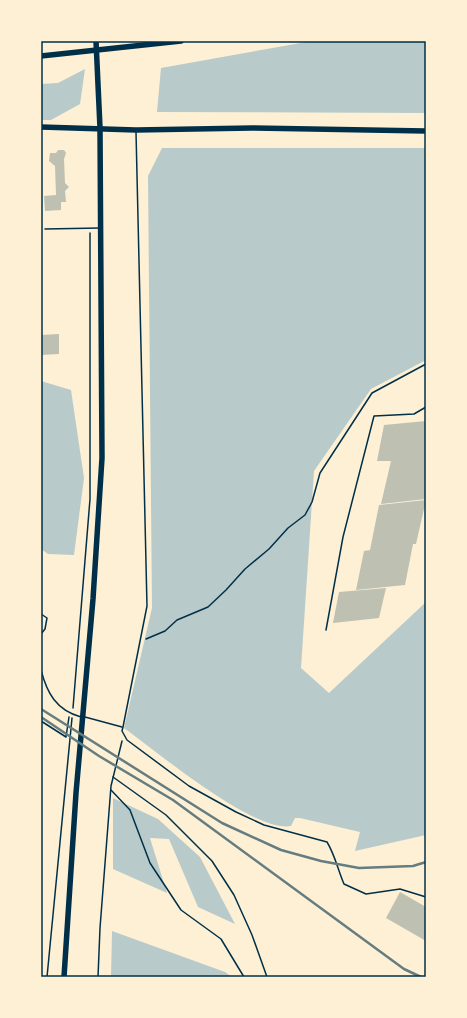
<svg xmlns="http://www.w3.org/2000/svg" width="467" height="1018" viewBox="0 0 467 1018" font-family="'Fira Sans',sans-serif">
  <rect width="100%" height="100%" fill="#fdf0d5"/>
  <!-- green -->
  <g fill="#b9caca">
    <path d="M 312,41 L 426,41 L 426,113 L 157,112 L 161,68 Z"/>
    <path d="M 85,69 L 80,104 L 51,120 L 41,120 L 41,84 L 58,83 Z"/>
    <path d="M 162,148 L 426,148 L 426,360 L 371,389 L 314,471 L 301,668 L 329,693 L 426,602 L 426,835 L 355,851 L 360,832 L 300,818 L 295,818 L 291,826 C 254,833 156,751 124,728 L 152,608 L 148,176 Z"/>
    <path d="M 41,381 L 71,390 L 84,478 L 74,555 L 48,554 L 41,549 Z"/>
    <path d="M 113,798 L 158,819 L 200,857 L 235,924 L 198,907 L 169,839 L 150,838 L 167,893 L 113,869 Z"/>
    <path d="M 112,931 L 225,972 L 232,977 L 111,977 Z"/>
  </g>
  <!-- building -->
  <g fill="#bec0b2">
    <path d="M 58,150 L 64,150 L 66,153 L 64,159 L 65,183 L 69,187 L 65,191 L 66,202 L 61,202 L 61,210 L 45,211 L 44,196 L 56,195 L 55,166 L 49,161 L 50,153 L 56,153 Z"/>
    <path d="M 59,334 L 59,354 L 41,355 L 41,335 Z"/>
    <path d="M 426,421 L 426,499 L 381,504 L 391,461 L 377,461 L 384,425 Z"/>
    <path d="M 426,500 L 416,544 L 413,544 L 405,585 L 356,590 L 364,551 L 370,550 L 379,505 Z"/>
    <path d="M 386,588 L 379,618 L 333,623 L 339,592 Z"/>
    <path d="M 400,892 L 426,907 L 426,941 L 386,918 Z"/>
  </g>
  <g fill="none" stroke-linecap="round" stroke-linejoin="round">
    <!-- path -->
    <g stroke="#003049" stroke-width="1.5">
      <path d="M 146,639 L 165,631 L 177,620 L 208,607 L 226,590 L 245,569 L 269,549 L 288,528 L 305,515 L 312,502 L 320,473 L 372,393 L 426,364"/>
      <path d="M 73,708 L 90,499 L 90,233"/>
      <path d="M 41,721 L 66,737 L 69,717"/>
      <path d="M 113,777 L 166,815 L 212,861 L 234,895 L 252,935 L 267,977"/>
      <path d="M 111,790 L 130,810 L 150,863 L 181,910 L 221,939 L 244,977"/>
      <path d="M 47,977 L 72,718"/>
      <path d="M 98,977 L 100,928 L 111,786 L 122,741"/>
    </g>
    <!-- service -->
    <g stroke="#003049" stroke-width="1.5">
      <path d="M 136,132 L 147,606 L 123,727 L 122,731 L 127,740 L 189,786 L 236,812 L 264,825 L 327,842 C 335,855 338,870 344,884 L 366,894 L 400,889 L 426,897"/>
      <path d="M 45,229 L 100,228"/>
      <path d="M 41,614 L 47,618 L 45,629 L 41,634"/>
      <path d="M 326,630 L 343,537 L 374,416 L 414,414 L 426,407"/>
      <path d="M 41,670 C 47,693 56,710 81,717"/>
      <path d="M 85,717 L 122,727"/>
    </g>
    <!-- primary -->
    <g stroke="#003049" stroke-width="5.5">
      <path d="M 41,127 L 136,130 L 252,128 L 426,131"/>
      <path d="M 64,977 L 76,793 L 93,599 L 102,458 L 100,128 L 96,41"/>
    </g>
    <!-- trunk -->
    <path stroke="#003049" stroke-width="5.5" d="M 41,56 L 181,41"/>
    <!-- rail -->
    <g stroke="#657d81" stroke-width="2.5">
      <path d="M 41,709 L 222,823 L 281,850 L 321,861 L 359,868 L 413,866 L 426,862"/>
      <path d="M 41,717 L 99,756 L 173,800 L 404,969 L 421,977"/>
    </g>
  </g>
  <!-- border -->
  <rect width="467" height="1018" fill="none" stroke="#fdf0d5" stroke-width="84"/>
  <rect x="42" y="42" width="383" height="934" fill="none" stroke="#003049" stroke-width="1.5"/>
</svg>
